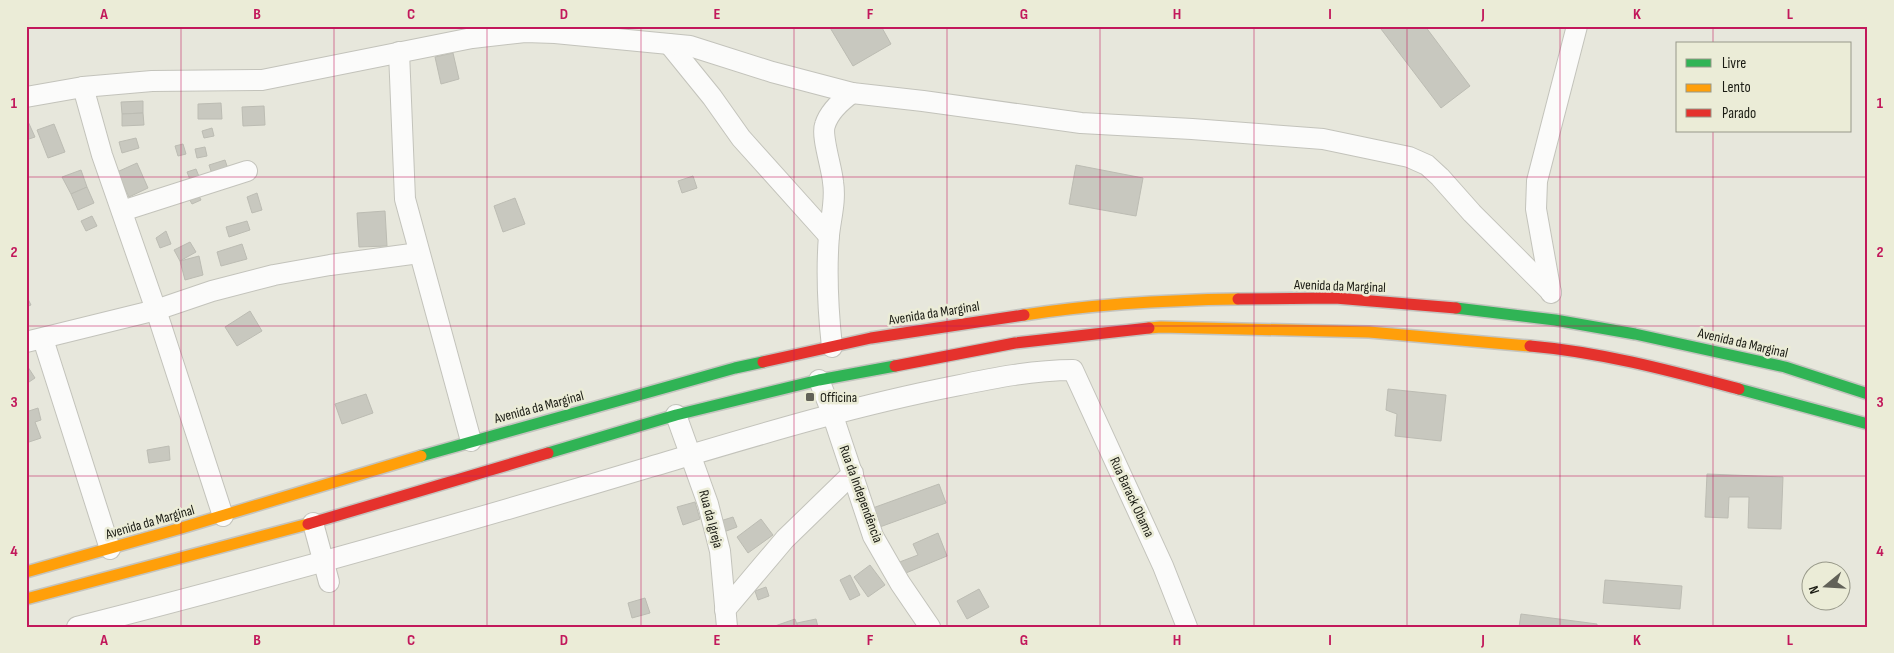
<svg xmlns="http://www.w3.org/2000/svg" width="1894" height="653" viewBox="0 0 1894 653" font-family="'Sofia Sans Condensed',sans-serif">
  <rect width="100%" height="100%" fill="#e7e7dc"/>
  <!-- building -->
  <g fill="#c8c8bf" stroke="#bcbcb3">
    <path d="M 829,26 L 881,26 L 891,44 L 853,66 Z"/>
    <path d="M 1384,26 L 1425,26 L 1470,86 L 1441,108 L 1381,29 Z"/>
    <path d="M 453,53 L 459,79 L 441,84 L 435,57 Z"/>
    <path d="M 143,101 L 143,113 L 122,114 L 121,102 Z"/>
    <path d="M 221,103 L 222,119 L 198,119 L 198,104 Z"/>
    <path d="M 264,106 L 265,125 L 243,126 L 242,107 Z"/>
    <path d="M 143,113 L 144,125 L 122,126 L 122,114 Z"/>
    <path d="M 26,117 L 35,137 L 26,140 Z"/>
    <path d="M 54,124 L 65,152 L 48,158 L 37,130 Z"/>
    <path d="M 212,128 L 214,136 L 204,138 L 202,131 Z"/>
    <path d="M 136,138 L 139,148 L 122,153 L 119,142 Z"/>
    <path d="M 183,144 L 186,154 L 178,156 L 175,146 Z"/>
    <path d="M 205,147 L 207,156 L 197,158 L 195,149 Z"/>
    <path d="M 225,160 L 228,169 L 212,174 L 209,165 Z"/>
    <path d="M 137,163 L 148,188 L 129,197 L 117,172 Z"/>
    <path d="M 1076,165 L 1143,178 L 1136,216 L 1069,204 Z"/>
    <path d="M 196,169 L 200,179 L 191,182 L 187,172 Z"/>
    <path d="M 81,170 L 87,187 L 71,194 L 62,177 Z"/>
    <path d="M 693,176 L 697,188 L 682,193 L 678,181 Z"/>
    <path d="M 87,187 L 94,203 L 78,210 L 71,194 Z"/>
    <path d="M 196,190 L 201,200 L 192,204 L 187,195 Z"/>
    <path d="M 257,193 L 262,210 L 252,213 L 247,197 Z"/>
    <path d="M 515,198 L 525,224 L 503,232 L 494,206 Z"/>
    <path d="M 385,211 L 387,246 L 359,247 L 357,213 Z"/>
    <path d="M 92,216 L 97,226 L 86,231 L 81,221 Z"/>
    <path d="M 247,221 L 250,230 L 229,237 L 226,227 Z"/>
    <path d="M 166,231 L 171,244 L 160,248 L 156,238 Z"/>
    <path d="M 190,242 L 196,252 L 180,261 L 174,250 Z"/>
    <path d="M 242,244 L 247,259 L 221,266 L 217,252 Z"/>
    <path d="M 199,256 L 203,275 L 185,280 L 180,261 Z"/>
    <path d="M 26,295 L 31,305 L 26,307 Z"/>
    <path d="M 250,311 L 262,331 L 237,346 L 225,327 Z"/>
    <path d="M 26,364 L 35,378 L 26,384 Z"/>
    <path d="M 1388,389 L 1446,395 L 1441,441 L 1395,436 L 1397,414 L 1386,410 Z"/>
    <path d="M 366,394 L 373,413 L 342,424 L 335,404 Z"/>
    <path d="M 38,408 L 41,420 L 35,422 L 41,438 L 26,443 L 26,412 Z"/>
    <path d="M 169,446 L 170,460 L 149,463 L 147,450 Z"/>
    <path d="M 1707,474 L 1783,477 L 1781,529 L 1748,528 L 1749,497 L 1729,497 L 1728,518 L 1705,517 Z"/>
    <path d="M 939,484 L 946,503 L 877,528 L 870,509 Z"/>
    <path d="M 695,502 L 700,519 L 683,525 L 677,507 Z"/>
    <path d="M 733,517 L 737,527 L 721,533 L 717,522 Z"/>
    <path d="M 761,519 L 773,535 L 748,553 L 737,537 Z"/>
    <path d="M 938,533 L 947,556 L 901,575 L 897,563 L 918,555 L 913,544 Z"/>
    <path d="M 870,565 L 885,585 L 868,597 L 854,577 Z"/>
    <path d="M 850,575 L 860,595 L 850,600 L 840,580 Z"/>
    <path d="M 1605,580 L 1682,586 L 1680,609 L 1603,603 Z"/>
    <path d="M 766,587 L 769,596 L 758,600 L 755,591 Z"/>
    <path d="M 979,589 L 989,607 L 967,619 L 957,601 Z"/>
    <path d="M 645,598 L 650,613 L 632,618 L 628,603 Z"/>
    <path d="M 1521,614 L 1597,624 L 1597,627 L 1519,627 Z"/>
    <path d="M 795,619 L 798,627 L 772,627 Z"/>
    <path d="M 816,619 L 818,627 L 798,627 L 797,623 Z"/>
  </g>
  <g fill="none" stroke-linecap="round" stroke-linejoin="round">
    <!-- street casing -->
    <g stroke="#c3c3bb" stroke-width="22">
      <g id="street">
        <path d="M 669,44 L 712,97 L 741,138 L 829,236"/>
        <path d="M 399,52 L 405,199 L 471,441"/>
        <path d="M 83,87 L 102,155 L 156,310 L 223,516"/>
        <path d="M 26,97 L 83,87 L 152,81 L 262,80 L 472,38 L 525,32 L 555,33 L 690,46 L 772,72 L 852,93 L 923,101 L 1081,123 L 1192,129 L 1323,139 L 1409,157 L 1427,165 L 1440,177 L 1472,213 L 1551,292"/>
        <path d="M 122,211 L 247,171"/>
        <path d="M 1551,293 L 1536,209 L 1537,181 L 1577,26"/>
        <path d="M 43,339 L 110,549"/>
        <path d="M 26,342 L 156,310 L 212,291 L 274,275 L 330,265 L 419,253"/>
        <path d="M 832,347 C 828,310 826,273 829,235 C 831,217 836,200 833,182 C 832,168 821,136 825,125 C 829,112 841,101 852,93"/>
        <path d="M 819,380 L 832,413 L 873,536 L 900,583 L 930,627"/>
        <path d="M 676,415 L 708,504 L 720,551 L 727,627"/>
        <path d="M 313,523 L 329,582"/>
        <path d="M 725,610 L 785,539 L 853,473"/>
        <path d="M 77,627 C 270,578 460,524 650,467 C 751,437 852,406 955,386 C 994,378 1033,370 1073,370 L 1163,566 L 1187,627"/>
      </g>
    </g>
    <!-- fast casing -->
    <g stroke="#c4c4bf" stroke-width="14">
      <g id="fast">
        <path d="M 1456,308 L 1555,320 L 1635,334 L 1785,367 L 1868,394"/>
        <path d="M 1739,389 L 1868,424"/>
        <path d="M 548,453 L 676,415 L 819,380 L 895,366"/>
        <path d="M 421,456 L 735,368 L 763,362"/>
      </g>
    </g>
    <!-- slow casing -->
    <g stroke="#c4c4bf" stroke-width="14">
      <g id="slow">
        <path d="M 1024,315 C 1095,304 1166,300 1238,299"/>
        <path d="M 1149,328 L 1161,327 L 1369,332 L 1530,346"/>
        <path d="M 26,572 L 178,529 L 421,456"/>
        <path d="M 26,599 L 308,524"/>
      </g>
    </g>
    <!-- jam casing -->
    <g stroke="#c4c4bf" stroke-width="14">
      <g id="jam">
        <path d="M 1238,299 L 1335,298 L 1456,308"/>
        <path d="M 1530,346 C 1601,352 1671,371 1739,389"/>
        <path d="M 763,362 L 871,338 L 1024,315"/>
        <path d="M 895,366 L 1015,343 L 1149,328"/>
        <path d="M 308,524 L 548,453"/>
      </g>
    </g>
    <!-- street -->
    <use href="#street" stroke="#fbfbfa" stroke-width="20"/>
    <!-- fast -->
    <use href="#fast" stroke="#30b455" stroke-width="11"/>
    <!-- slow -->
    <use href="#slow" stroke="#ff9f0a" stroke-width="11"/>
    <!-- jam -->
    <use href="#jam" stroke="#e5322d" stroke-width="11"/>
  </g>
  <!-- grid -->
  <path fill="none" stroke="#c2185b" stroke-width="1" stroke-opacity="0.55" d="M 181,26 L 181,627M 334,26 L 334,627M 487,26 L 487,627M 641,26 L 641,627M 794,26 L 794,627M 947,26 L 947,627M 1100,26 L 1100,627M 1254,26 L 1254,627M 1407,26 L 1407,627M 1560,26 L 1560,627M 1713,26 L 1713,44M 1713,131 L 1713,627M 26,177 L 1868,177M 26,326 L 1868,326M 26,476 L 1868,476"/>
  <!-- markers -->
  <rect fill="#626259" stroke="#ebecd7" stroke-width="2" x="805" y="392" width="10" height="10" rx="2.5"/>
  <g text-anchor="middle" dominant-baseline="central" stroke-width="5" stroke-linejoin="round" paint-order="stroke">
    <!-- street labels -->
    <g font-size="14" fill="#1a1b13" stroke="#ebecd7">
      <text transform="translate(1340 286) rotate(2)">Avenida da Marginal</text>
      <text transform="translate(934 313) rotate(-9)">Avenida da Marginal</text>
      <text transform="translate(1743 343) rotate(13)">Avenida da Marginal</text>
      <text transform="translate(539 407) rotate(-15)">Avenida da Marginal</text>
      <text transform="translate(861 494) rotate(70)">Rua da Independência</text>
      <text transform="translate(1132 497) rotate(65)">Rua Barack Obama</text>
      <text transform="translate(711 519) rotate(75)">Rua da Igreja</text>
      <text transform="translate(150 522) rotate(-16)">Avenida da Marginal</text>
    </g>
    <!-- poi labels -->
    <g font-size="14" fill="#1a1b13" stroke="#ebecd7" text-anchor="start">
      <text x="820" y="397">Officina</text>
    </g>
  </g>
  <!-- border -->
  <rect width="1894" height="653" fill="none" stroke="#ebecd7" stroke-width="55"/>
  <!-- legend -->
  <rect x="1676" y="42" width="175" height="90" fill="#ebecd7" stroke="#979889"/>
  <rect x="1686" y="59" width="25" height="8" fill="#30b455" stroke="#979889"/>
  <text x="1722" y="68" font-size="15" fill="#1a1b13">Livre</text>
  <rect x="1686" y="84" width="25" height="8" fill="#ff9f0a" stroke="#979889"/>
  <text x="1722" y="92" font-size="15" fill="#1a1b13">Lento</text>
  <rect x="1686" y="109" width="25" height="8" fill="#e5322d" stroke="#979889"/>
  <text x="1722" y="118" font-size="15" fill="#1a1b13">Parado</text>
  <!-- north arrow -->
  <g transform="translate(1826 586) rotate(252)"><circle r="24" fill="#ebecd7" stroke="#979889"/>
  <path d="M0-4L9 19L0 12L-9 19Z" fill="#626259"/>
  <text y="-8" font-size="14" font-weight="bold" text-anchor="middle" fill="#1a1b13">N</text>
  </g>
  <rect x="28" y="28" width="1838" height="598" fill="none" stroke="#c2185b" stroke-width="2"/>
  <g font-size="16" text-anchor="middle" font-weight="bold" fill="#c2185b">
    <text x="104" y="19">A</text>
    <text x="257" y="19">B</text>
    <text x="411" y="19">C</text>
    <text x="564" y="19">D</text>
    <text x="717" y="19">E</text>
    <text x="870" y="19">F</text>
    <text x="1024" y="19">G</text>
    <text x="1177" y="19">H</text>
    <text x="1330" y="19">I</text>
    <text x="1483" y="19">J</text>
    <text x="1637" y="19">K</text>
    <text x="1790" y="19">L</text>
    <text x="14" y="108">1</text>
    <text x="1880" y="108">1</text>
    <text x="14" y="257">2</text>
    <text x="1880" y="257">2</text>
    <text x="14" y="407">3</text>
    <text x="1880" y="407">3</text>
    <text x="14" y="556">4</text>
    <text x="1880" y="556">4</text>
    <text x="104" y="645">A</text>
    <text x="257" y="645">B</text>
    <text x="411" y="645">C</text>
    <text x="564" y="645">D</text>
    <text x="717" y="645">E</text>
    <text x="870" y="645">F</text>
    <text x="1024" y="645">G</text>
    <text x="1177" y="645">H</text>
    <text x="1330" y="645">I</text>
    <text x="1483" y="645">J</text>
    <text x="1637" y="645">K</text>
    <text x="1790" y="645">L</text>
  </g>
</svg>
